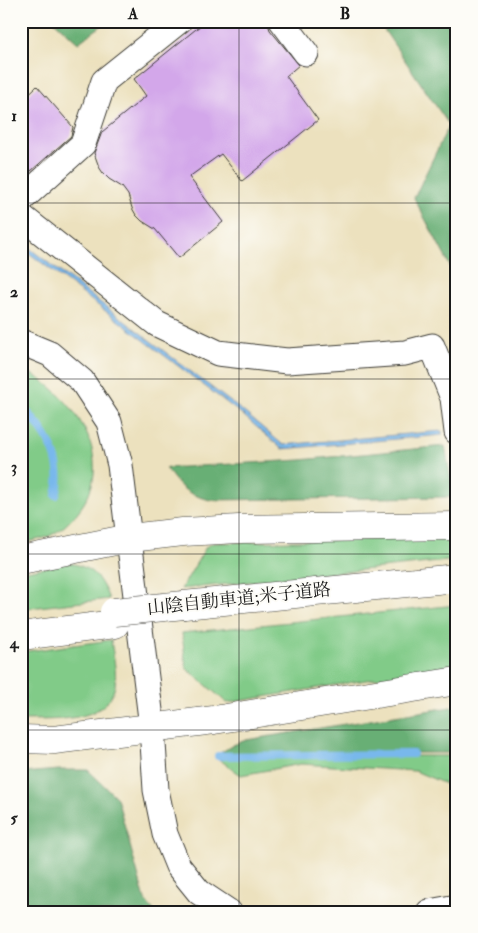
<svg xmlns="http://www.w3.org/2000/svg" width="478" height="933" viewBox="0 0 478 933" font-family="'IM FELL Double Pica','Noto Serif JP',serif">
  <rect width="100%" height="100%" fill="#fdfcf7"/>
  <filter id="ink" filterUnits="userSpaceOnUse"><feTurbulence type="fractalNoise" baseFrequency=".02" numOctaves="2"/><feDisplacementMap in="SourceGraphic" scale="10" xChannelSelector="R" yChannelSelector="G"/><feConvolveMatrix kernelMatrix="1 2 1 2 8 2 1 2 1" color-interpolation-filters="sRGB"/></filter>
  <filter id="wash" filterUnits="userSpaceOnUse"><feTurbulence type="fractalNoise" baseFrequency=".0096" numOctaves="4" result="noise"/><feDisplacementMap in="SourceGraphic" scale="20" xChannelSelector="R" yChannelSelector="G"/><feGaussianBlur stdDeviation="1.12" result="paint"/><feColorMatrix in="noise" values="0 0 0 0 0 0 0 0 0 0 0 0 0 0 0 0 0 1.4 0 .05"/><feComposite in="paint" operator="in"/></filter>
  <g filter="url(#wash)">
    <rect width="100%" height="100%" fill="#ece1be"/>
    <!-- green -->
    <g fill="#81cb88" stroke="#4e7452">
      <path d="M 21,368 C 73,393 121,460 77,513 C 69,523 59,532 47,537 C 39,540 30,541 21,543 Z"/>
      <path d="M 457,537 L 457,560 L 181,589 L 206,547 L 212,543 Z"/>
      <path d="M 69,563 C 92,567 100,577 109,599 L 21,609 L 21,572 Z"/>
      <path d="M 457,605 L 457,665 L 227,703 L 186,668 L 182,633 Z"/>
      <path d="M 111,640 C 113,655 117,671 115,686 C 107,725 50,719 21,720 L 21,652 Z"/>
      <path d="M 237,756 L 457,756 L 457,789 L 415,771 L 301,764 L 241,775 L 217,758 Z"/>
    </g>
    <!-- forest -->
    <g fill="#68af74" stroke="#426648">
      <path d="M 54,21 L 108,21 L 78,43 Z"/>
      <path d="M 378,21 L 457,21 L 457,279 L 414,198 L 449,125 Z"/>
      <path d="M 445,446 L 454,497 L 210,500 C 186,494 180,488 166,468 L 300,460 Z"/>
      <path d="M 457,706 L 457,753 L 220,753 L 233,745 L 246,740 Z"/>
      <path d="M 59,770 L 88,770 L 117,798 L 145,900 L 155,912 L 21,912 L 21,773 Z"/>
    </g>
    <!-- water -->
    <path fill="#78b8ec" stroke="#4a6a84" d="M 21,242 L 245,413 L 283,445 L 442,431 L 442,435 L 282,449 L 243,415 L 21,247 Z"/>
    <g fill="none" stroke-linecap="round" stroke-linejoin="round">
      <!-- stream -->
      <g stroke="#78b8ec" stroke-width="8">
        <path d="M 21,406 C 45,429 66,461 56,495"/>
        <path d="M 218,756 L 413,754"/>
      </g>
    </g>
    <g id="blocks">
      <!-- building -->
      <g fill="#d3a7ea">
        <path d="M 206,21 L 267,21 L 270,30 L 299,65 L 286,76 L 318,120 L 242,181 L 221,154 L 189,177 L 223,222 L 179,258 L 155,229 L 142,221 L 136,215 L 132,208 L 128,195 L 122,187 L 109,179 L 103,173 L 99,167 L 94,153 L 102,132 L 146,96 L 134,79 Z"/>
        <path d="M 37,86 L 73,127 L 71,136 L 31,171 L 21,160 L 21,101 Z"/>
      </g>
    </g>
  </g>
  <g filter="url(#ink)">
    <use href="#blocks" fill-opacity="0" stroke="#3b3a34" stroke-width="1"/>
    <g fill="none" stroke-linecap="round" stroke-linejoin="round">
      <!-- minor casing -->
      <g stroke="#3b3a34" stroke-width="27">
        <g id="minor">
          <path d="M 282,21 L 306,53"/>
          <path d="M 21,200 L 83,144 L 104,81 L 179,21"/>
          <path d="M 21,216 L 157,324 L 218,353 L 287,361 L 405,353 L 432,346 L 453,398 L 457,432"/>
          <path d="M 21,342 L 50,354 L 82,381 L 109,422 L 120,465 L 152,727 L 156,790 L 165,834 L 178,866 L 199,892 L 229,912"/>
          <path d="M 429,912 L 457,907"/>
        </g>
      </g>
      <!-- highway casing -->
      <g stroke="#3b3a34" stroke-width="29">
        <g id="highway">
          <path d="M 21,560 L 130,538 L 183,532 L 239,529 L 457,526"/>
          <path d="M 184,605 L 457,578"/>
          <path d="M 21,636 L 115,624"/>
          <path d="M 21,739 L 54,740 L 214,720 L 457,681"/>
        </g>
      </g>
      <!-- minor -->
      <use href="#minor" stroke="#fff" stroke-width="25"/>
      <!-- highway -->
      <use href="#highway" stroke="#fff" stroke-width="28"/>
      <!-- highway-bridge casing -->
      <g stroke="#3b3a34" stroke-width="29" stroke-linecap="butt">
        <path id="highway-bridge" d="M 114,612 L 184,605"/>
      </g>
      <!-- highway-bridge -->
      <use href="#highway-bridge" stroke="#fff" stroke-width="28"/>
    </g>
  </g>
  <!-- grid -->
  <path fill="none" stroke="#1c1c1c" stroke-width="1" stroke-opacity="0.55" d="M 239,21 L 239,912M 21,203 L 457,203M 21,379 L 457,379M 21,554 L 457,554M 21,730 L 457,730"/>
  <g text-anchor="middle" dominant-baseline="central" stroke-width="4" stroke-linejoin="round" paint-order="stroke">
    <!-- street labels -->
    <g font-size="18" fill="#1c1c1c" stroke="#fdfcf7">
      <text transform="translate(239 599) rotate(-6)">山陰自動車道;米子道路</text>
    </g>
  </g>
  <!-- margin -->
  <rect width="478" height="933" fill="none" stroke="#fdfcf7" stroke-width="55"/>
  <rect x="28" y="28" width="422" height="878" fill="none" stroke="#1c1c1c" stroke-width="2"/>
  <g font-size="16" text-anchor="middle" font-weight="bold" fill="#1c1c1c">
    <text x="133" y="19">A</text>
    <text x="345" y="19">B</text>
    <text x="14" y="121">1</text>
    <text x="14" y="297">2</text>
    <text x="14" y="472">3</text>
    <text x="14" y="648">4</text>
    <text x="14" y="823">5</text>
  </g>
</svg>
